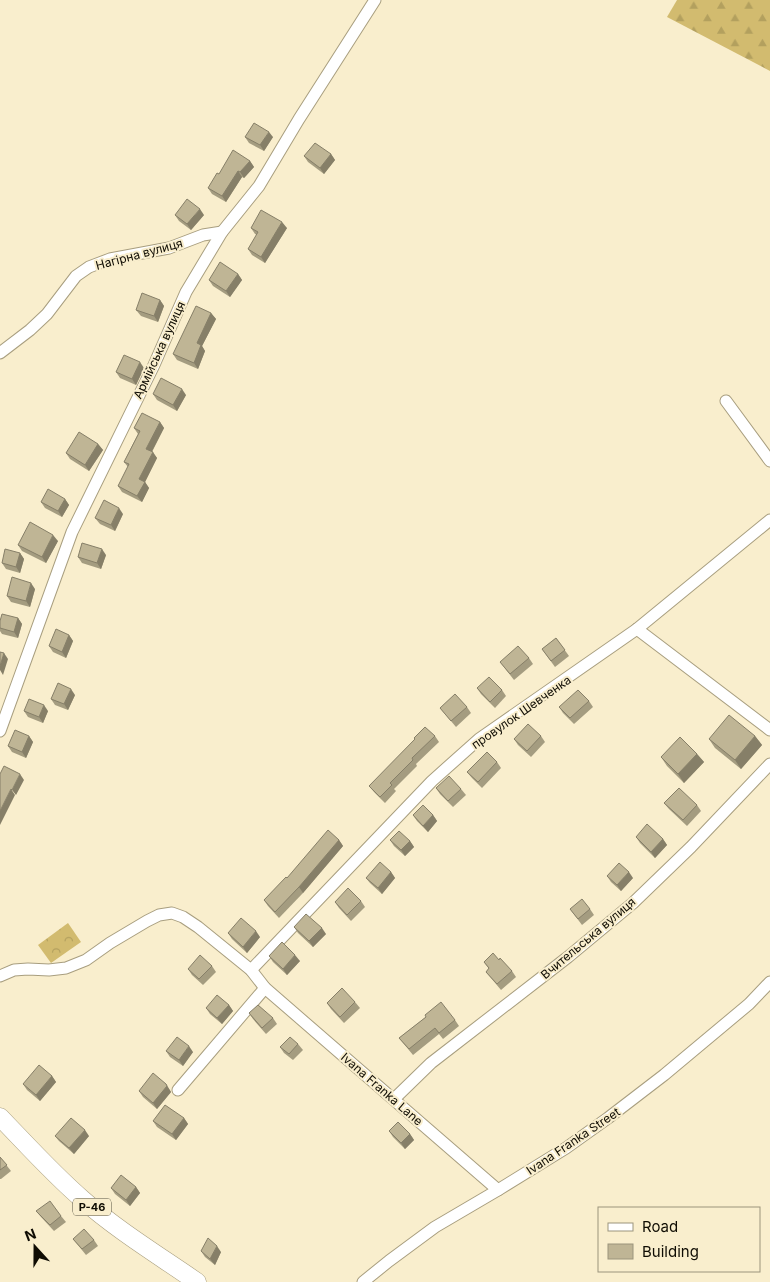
<svg xmlns="http://www.w3.org/2000/svg" width="770" height="1282" viewBox="0 0 770 1282" font-family="Inter,sans-serif">
  <defs>
    <pattern id="forest-firs" width="22" height="20" patternUnits="userSpaceOnUse" patternTransform="scale(1.25)"><rect width="22" height="20" fill="#d2bb6f"/><path d="M5 1l3.5 6h-7zM16 11l3.5 6h-7z" fill="#b3a05e"/></pattern>
    <pattern id="park-crowns" width="20" height="18" patternUnits="userSpaceOnUse" patternTransform="scale(1.25)"><rect width="20" height="18" fill="#d2bb6f"/><path d="M2 6a3 3 0 1 1 6 0M12 15a3 3 0 1 1 6 0" fill="none" stroke="#b3a05e"/></pattern>
  </defs>
  <rect width="100%" height="100%" fill="#f9eecd"/>
  <!-- forest -->
  <path fill="url(#forest-firs)" d="M 677,0 L 770,0 L 770,71 L 667,17 Z"/>
  <!-- park -->
  <path fill="url(#park-crowns)" d="M 68,923 L 81,942 L 51,963 L 38,945 Z"/>
  <g fill="none" stroke-linecap="round" stroke-linejoin="round">
    <!-- street casing -->
    <g stroke="#a89e7f" stroke-width="13">
      <g id="street">
        <path d="M 0,353 L 30,330 L 47,314 L 76,276 L 89,267 L 110,259 L 169,248 L 203,235 L 222,232"/>
        <path d="M 726,401 L 770,461"/>
        <path d="M 637,629 L 770,730"/>
        <path d="M 0,731 L 72,532 L 154,365 L 186,292 L 222,232 L 259,186 L 299,119 L 375,0"/>
        <path d="M 251,970 L 432,781 L 479,739 L 637,629 L 770,520"/>
        <path d="M 0,976 L 14,970 L 28,969 L 49,970 L 66,968 L 86,960 L 110,943 L 147,921 L 159,915 L 172,913 L 183,917 L 198,927 L 251,970 L 265,988 L 498,1190"/>
        <path d="M 178,1090 L 265,988"/>
        <path d="M 394,1099 L 431,1063 L 568,957 L 633,903 L 691,847 L 770,764"/>
        <path d="M 363,1282 L 389,1261 L 435,1227 L 498,1190 L 566,1148 L 608,1118 L 664,1075 L 749,1004 L 770,982"/>
      </g>
    </g>
    <!-- primary casing -->
    <g stroke="#a89e7f" stroke-width="19">
      <path id="primary" d="M 0,1117 C 27,1145 53,1174 82,1199 C 117,1230 158,1255 197,1282"/>
    </g>
    <!-- street -->
    <use href="#street" stroke="#fff" stroke-width="11"/>
    <!-- primary -->
    <use href="#primary" stroke="#fff" stroke-width="18"/>
  </g>
  <!-- wall -->
  <g fill="#a49c80">
    <path d="M 245,137 L 273,137 L 264,151 L 249,143 Z"/>
    <path d="M 331,154 L 335,160 L 324,174 L 308,162 L 304,156 Z"/>
    <path d="M 250,161 L 254,167 L 244,178 L 242,177 L 226,202 L 212,194 L 208,188 L 219,174 Z"/>
    <path d="M 175,215 L 204,215 L 191,230 L 179,221 Z"/>
    <path d="M 251,228 L 287,228 L 265,263 L 252,255 L 248,249 L 257,235 L 255,234 Z"/>
    <path d="M 238,274 L 242,280 L 230,297 L 213,286 L 209,280 Z"/>
    <path d="M 160,300 L 164,306 L 158,322 L 141,316 L 136,310 Z"/>
    <path d="M 211,313 L 216,319 L 202,346 L 205,351 L 198,369 L 177,360 L 173,354 Z"/>
    <path d="M 144,368 L 136,385 L 120,378 L 116,372 Z"/>
    <path d="M 153,394 L 186,395 L 177,411 L 157,400 Z"/>
    <path d="M 160,422 L 164,428 L 152,452 L 157,458 L 145,482 L 149,488 L 142,502 L 122,492 L 118,486 L 128,467 L 124,462 L 138,434 L 134,428 Z"/>
    <path d="M 98,444 L 103,450 L 89,471 L 70,459 L 66,453 Z"/>
    <path d="M 65,499 L 69,505 L 62,517 L 45,508 L 41,502 Z"/>
    <path d="M 123,514 L 115,531 L 100,524 L 95,518 Z"/>
    <path d="M 58,541 L 46,563 L 22,551 L 18,545 Z"/>
    <path d="M 20,553 L 24,559 L 20,573 L 6,569 L 2,563 Z"/>
    <path d="M 106,555 L 101,569 L 82,563 L 78,557 Z"/>
    <path d="M 35,589 L 30,607 L 11,602 L 7,596 Z"/>
    <path d="M 18,618 L 22,624 L 18,638 L 2,634 L 0,631 L 0,621 Z"/>
    <path d="M 69,635 L 73,641 L 66,658 L 53,652 L 49,646 Z"/>
    <path d="M 556,638 L 569,656 L 555,667 L 542,649 Z"/>
    <path d="M 529,658 L 533,664 L 514,680 L 500,662 Z"/>
    <path d="M 477,688 L 502,690 L 506,696 L 495,708 L 481,694 Z"/>
    <path d="M 75,695 L 68,710 L 55,705 L 51,699 Z"/>
    <path d="M 589,701 L 593,707 L 574,724 L 563,713 L 559,707 Z"/>
    <path d="M 467,707 L 471,713 L 456,727 L 440,708 Z"/>
    <path d="M 24,711 L 48,711 L 43,723 L 28,717 Z"/>
    <path d="M 29,736 L 33,742 L 26,758 L 12,752 L 8,746 Z"/>
    <path d="M 435,736 L 439,742 L 416,764 L 417,766 L 394,789 L 396,791 L 385,803 L 374,792 L 369,786 Z"/>
    <path d="M 541,736 L 545,742 L 531,757 L 518,745 L 514,739 Z"/>
    <path d="M 755,736 L 762,745 L 741,769 L 715,748 L 709,739 Z"/>
    <path d="M 697,754 L 704,762 L 684,783 L 667,766 L 661,757 Z"/>
    <path d="M 497,762 L 501,768 L 482,788 L 472,778 L 467,772 Z"/>
    <path d="M 436,788 L 461,789 L 466,795 L 453,807 L 440,794 Z"/>
    <path d="M 664,803 L 697,805 L 701,811 L 687,826 L 669,809 Z"/>
    <path d="M 413,815 L 433,815 L 437,821 L 428,832 L 417,821 Z"/>
    <path d="M 636,837 L 663,839 L 667,845 L 655,858 L 640,843 Z"/>
    <path d="M 339,840 L 343,846 L 303,893 L 279,918 L 268,906 L 264,900 L 287,878 Z"/>
    <path d="M 390,840 L 410,841 L 414,847 L 405,856 L 394,846 Z"/>
    <path d="M 391,872 L 395,878 L 382,894 L 370,883 L 366,878 Z"/>
    <path d="M 607,876 L 633,878 L 621,891 L 611,882 Z"/>
    <path d="M 361,901 L 365,907 L 351,921 L 339,908 L 335,902 Z"/>
    <path d="M 570,909 L 590,909 L 594,915 L 582,925 Z"/>
    <path d="M 294,927 L 326,934 L 313,947 L 298,933 Z"/>
    <path d="M 228,933 L 260,937 L 247,953 L 232,939 Z"/>
    <path d="M 269,956 L 300,961 L 287,975 L 273,962 Z"/>
    <path d="M 484,962 L 512,971 L 516,977 L 501,990 L 486,972 L 489,969 Z"/>
    <path d="M 212,966 L 216,972 L 203,985 L 192,975 L 188,969 Z"/>
    <path d="M 355,1002 L 360,1008 L 344,1023 L 331,1009 L 327,1003 Z"/>
    <path d="M 229,1005 L 233,1011 L 222,1024 L 210,1014 L 206,1008 Z"/>
    <path d="M 249,1013 L 273,1018 L 277,1024 L 266,1034 L 253,1019 Z"/>
    <path d="M 426,1017 L 455,1020 L 459,1026 L 443,1039 L 439,1034 L 413,1055 L 399,1038 Z"/>
    <path d="M 298,1044 L 303,1050 L 293,1060 L 284,1053 L 280,1047 Z"/>
    <path d="M 166,1051 L 193,1052 L 183,1066 L 170,1057 Z"/>
    <path d="M 52,1076 L 56,1082 L 40,1101 L 27,1090 L 23,1084 Z"/>
    <path d="M 166,1084 L 171,1092 L 157,1109 L 143,1097 L 139,1091 Z"/>
    <path d="M 184,1118 L 188,1124 L 176,1140 L 157,1127 L 153,1121 Z"/>
    <path d="M 389,1131 L 410,1134 L 414,1140 L 405,1149 L 393,1137 Z"/>
    <path d="M 55,1136 L 89,1136 L 74,1154 L 59,1141 Z"/>
    <path d="M 0,1157 L 11,1171 L 1,1179 L 0,1179 Z"/>
    <path d="M 136,1187 L 140,1193 L 130,1206 L 115,1194 L 111,1188 Z"/>
    <path d="M 36,1211 L 61,1216 L 66,1222 L 54,1231 L 41,1217 Z"/>
    <path d="M 73,1239 L 94,1240 L 98,1246 L 86,1255 Z"/>
    <path d="M 201,1251 L 221,1252 L 215,1265 L 205,1257 Z"/>
  </g>
  <!-- shaded-wall -->
  <g fill="#867f68">
    <path d="M 269,132 L 273,137 L 264,151 L 260,145 Z"/>
    <path d="M 331,154 L 335,160 L 324,174 L 320,168 Z"/>
    <path d="M 250,161 L 254,167 L 244,178 L 240,172 Z"/>
    <path d="M 238,171 L 242,177 L 226,202 L 222,196 Z"/>
    <path d="M 200,209 L 204,215 L 191,230 L 187,224 Z"/>
    <path d="M 282,222 L 287,228 L 265,263 L 261,257 Z"/>
    <path d="M 238,274 L 242,280 L 230,297 L 226,291 Z"/>
    <path d="M 160,300 L 164,306 L 158,322 L 154,316 Z"/>
    <path d="M 211,313 L 216,319 L 202,346 L 205,351 L 198,369 L 194,363 L 197,343 Z"/>
    <path d="M 140,362 L 144,368 L 136,385 L 132,379 Z"/>
    <path d="M 182,389 L 186,395 L 177,411 L 173,405 Z"/>
    <path d="M 160,422 L 164,428 L 150,455 L 146,449 Z"/>
    <path d="M 98,444 L 103,450 L 89,471 L 85,465 Z"/>
    <path d="M 153,452 L 157,458 L 145,482 L 149,488 L 142,502 L 137,496 L 139,479 Z"/>
    <path d="M 65,499 L 69,505 L 62,517 L 58,511 Z"/>
    <path d="M 119,508 L 123,514 L 115,531 L 111,525 Z"/>
    <path d="M 53,535 L 58,541 L 46,563 L 42,557 Z"/>
    <path d="M 102,549 L 106,555 L 101,569 L 97,563 Z"/>
    <path d="M 20,553 L 24,559 L 20,573 L 16,567 Z"/>
    <path d="M 31,583 L 35,589 L 30,607 L 26,601 Z"/>
    <path d="M 18,618 L 22,624 L 18,638 L 14,632 Z"/>
    <path d="M 69,635 L 73,641 L 66,658 L 62,652 Z"/>
    <path d="M 4,653 L 8,659 L 3,675 L 0,670 L 0,666 Z"/>
    <path d="M 71,689 L 75,695 L 68,710 L 64,704 Z"/>
    <path d="M 44,705 L 48,711 L 43,723 L 39,717 Z"/>
    <path d="M 29,736 L 33,742 L 26,758 L 22,752 Z"/>
    <path d="M 755,736 L 762,745 L 741,769 L 735,760 Z"/>
    <path d="M 697,754 L 704,762 L 684,783 L 678,774 Z"/>
    <path d="M 20,774 L 24,780 L 16,795 L 12,790 Z"/>
    <path d="M 11,789 L 15,795 L 0,825 L 0,811 Z"/>
    <path d="M 433,815 L 437,821 L 428,832 L 423,826 Z"/>
    <path d="M 663,839 L 667,845 L 655,858 L 651,852 Z"/>
    <path d="M 339,840 L 343,846 L 303,893 L 299,887 Z"/>
    <path d="M 410,841 L 414,847 L 405,856 L 401,850 Z"/>
    <path d="M 391,872 L 395,878 L 382,894 L 378,888 Z"/>
    <path d="M 629,872 L 633,878 L 621,891 L 617,885 Z"/>
    <path d="M 322,928 L 326,934 L 313,947 L 309,941 Z"/>
    <path d="M 256,931 L 260,937 L 247,953 L 243,947 Z"/>
    <path d="M 295,955 L 300,961 L 287,975 L 283,969 Z"/>
    <path d="M 229,1005 L 233,1011 L 222,1024 L 217,1018 Z"/>
    <path d="M 189,1046 L 193,1052 L 183,1066 L 179,1060 Z"/>
    <path d="M 52,1076 L 56,1082 L 40,1101 L 36,1095 Z"/>
    <path d="M 166,1084 L 171,1092 L 157,1109 L 153,1103 Z"/>
    <path d="M 184,1118 L 188,1124 L 176,1140 L 172,1134 Z"/>
    <path d="M 85,1130 L 89,1136 L 74,1154 L 69,1148 Z"/>
    <path d="M 410,1134 L 414,1140 L 405,1149 L 401,1143 Z"/>
    <path d="M 136,1187 L 140,1193 L 130,1206 L 126,1200 Z"/>
    <path d="M 217,1246 L 221,1252 L 215,1265 L 210,1259 Z"/>
  </g>
  <!-- building -->
  <g fill="#bfb595" stroke="#867f68">
    <path d="M 254,123 L 269,132 L 260,145 L 245,137 Z"/>
    <path d="M 315,143 L 331,154 L 320,168 L 304,156 Z"/>
    <path d="M 233,150 L 250,161 L 240,172 L 238,171 L 222,196 L 208,188 L 217,173 L 219,174 Z"/>
    <path d="M 187,199 L 200,209 L 187,224 L 175,215 Z"/>
    <path d="M 261,210 L 282,222 L 261,257 L 248,249 L 258,232 L 251,228 Z"/>
    <path d="M 220,262 L 238,274 L 226,291 L 209,280 Z"/>
    <path d="M 142,293 L 160,300 L 154,316 L 136,310 Z"/>
    <path d="M 196,306 L 211,313 L 197,343 L 201,345 L 194,363 L 173,354 Z"/>
    <path d="M 124,355 L 140,362 L 132,379 L 116,372 Z"/>
    <path d="M 161,378 L 182,389 L 173,405 L 153,394 Z"/>
    <path d="M 142,413 L 160,422 L 146,449 L 153,452 L 139,479 L 145,482 L 137,496 L 118,486 L 129,464 L 124,462 L 140,431 L 134,428 Z"/>
    <path d="M 79,432 L 98,444 L 85,465 L 66,453 Z"/>
    <path d="M 48,489 L 65,499 L 58,511 L 41,502 Z"/>
    <path d="M 104,500 L 119,508 L 111,525 L 95,518 Z"/>
    <path d="M 30,522 L 53,535 L 42,557 L 18,545 Z"/>
    <path d="M 82,543 L 102,549 L 97,563 L 78,557 Z"/>
    <path d="M 5,549 L 20,553 L 16,567 L 2,563 Z"/>
    <path d="M 12,577 L 31,583 L 26,601 L 7,596 Z"/>
    <path d="M 2,614 L 18,618 L 14,632 L 0,628 L 0,621 Z"/>
    <path d="M 56,629 L 69,635 L 62,652 L 49,646 Z"/>
    <path d="M 556,638 L 565,650 L 551,661 L 542,649 Z"/>
    <path d="M 518,646 L 529,658 L 510,674 L 500,662 Z"/>
    <path d="M 0,652 L 4,653 L 0,666 Z"/>
    <path d="M 489,677 L 502,690 L 490,702 L 477,688 Z"/>
    <path d="M 58,683 L 71,689 L 64,704 L 51,699 Z"/>
    <path d="M 578,690 L 589,701 L 570,718 L 559,707 Z"/>
    <path d="M 455,694 L 467,707 L 451,721 L 440,708 Z"/>
    <path d="M 29,699 L 44,705 L 39,717 L 24,711 Z"/>
    <path d="M 729,715 L 755,736 L 735,760 L 709,739 Z"/>
    <path d="M 528,724 L 541,736 L 527,751 L 514,739 Z"/>
    <path d="M 425,727 L 435,736 L 412,758 L 413,760 L 390,783 L 392,785 L 380,797 L 369,786 L 415,739 L 414,738 Z"/>
    <path d="M 15,730 L 29,736 L 22,752 L 8,746 Z"/>
    <path d="M 680,737 L 697,754 L 678,774 L 661,757 Z"/>
    <path d="M 487,752 L 497,762 L 478,782 L 467,772 Z"/>
    <path d="M 4,766 L 20,774 L 12,790 L 11,789 L 0,811 L 0,774 Z"/>
    <path d="M 449,776 L 461,789 L 448,801 L 436,788 Z"/>
    <path d="M 679,788 L 697,805 L 683,820 L 664,803 Z"/>
    <path d="M 423,805 L 433,815 L 423,826 L 413,815 Z"/>
    <path d="M 647,824 L 663,839 L 651,852 L 636,837 Z"/>
    <path d="M 328,830 L 339,840 L 299,887 L 275,912 L 264,900 L 286,877 L 287,878 Z"/>
    <path d="M 399,831 L 410,841 L 401,850 L 390,840 Z"/>
    <path d="M 380,862 L 391,872 L 378,888 L 366,878 Z"/>
    <path d="M 619,863 L 629,872 L 617,885 L 607,876 Z"/>
    <path d="M 348,888 L 361,901 L 347,915 L 335,902 Z"/>
    <path d="M 582,899 L 590,909 L 578,919 L 570,909 Z"/>
    <path d="M 306,914 L 322,928 L 309,941 L 294,927 Z"/>
    <path d="M 241,918 L 256,931 L 243,947 L 228,933 Z"/>
    <path d="M 282,942 L 295,955 L 283,969 L 269,956 Z"/>
    <path d="M 493,953 L 499,960 L 500,958 L 512,971 L 497,984 L 486,972 L 489,968 L 484,962 Z"/>
    <path d="M 200,955 L 212,966 L 199,979 L 188,969 Z"/>
    <path d="M 342,988 L 355,1002 L 340,1017 L 327,1003 Z"/>
    <path d="M 217,995 L 229,1005 L 217,1018 L 206,1008 Z"/>
    <path d="M 441,1002 L 455,1020 L 439,1033 L 435,1028 L 409,1049 L 399,1038 L 426,1017 L 425,1015 Z"/>
    <path d="M 258,1005 L 273,1018 L 262,1028 L 249,1013 Z"/>
    <path d="M 177,1037 L 189,1046 L 179,1060 L 166,1051 Z"/>
    <path d="M 290,1037 L 298,1044 L 289,1054 L 280,1047 Z"/>
    <path d="M 39,1065 L 52,1076 L 36,1095 L 23,1084 Z"/>
    <path d="M 153,1073 L 166,1084 L 167,1086 L 153,1103 L 139,1091 Z"/>
    <path d="M 165,1105 L 184,1118 L 172,1134 L 153,1121 Z"/>
    <path d="M 71,1118 L 85,1130 L 69,1148 L 55,1136 Z"/>
    <path d="M 398,1122 L 410,1134 L 401,1143 L 389,1131 Z"/>
    <path d="M 0,1157 L 7,1165 L 0,1170 Z"/>
    <path d="M 121,1175 L 136,1187 L 126,1200 L 111,1188 Z"/>
    <path d="M 50,1201 L 61,1216 L 50,1225 L 36,1211 Z"/>
    <path d="M 84,1229 L 94,1240 L 82,1249 L 73,1239 Z"/>
    <path d="M 208,1238 L 217,1246 L 210,1259 L 201,1251 Z"/>
  </g>
  <g text-anchor="middle" dominant-baseline="central" stroke-width="4" stroke-linejoin="round" paint-order="stroke">
    <!-- shield labels -->
    <rect fill="#f9eecd" stroke="#555040" stroke-width="1" x="73" y="1198.5" width="38" height="17" rx="4"/>
    <g font-size="11" font-weight="bold" fill="#0f0c03">
      <text x="92" y="1207">Р-46</text>
    </g>
    <!-- street labels -->
    <g font-size="12" fill="#0f0c03" stroke="#f9eecd">
      <text transform="translate(139 254) rotate(-15)">Нагірна вулиця</text>
      <text transform="translate(159 350) rotate(-65)">Армійська вулиця</text>
      <text transform="translate(521 712) rotate(-35)">провулок Шевченка</text>
      <text transform="translate(588 938) rotate(-40)">Вчительська вулиця</text>
      <text transform="translate(382 1089) rotate(41)">Ivana Franka Lane</text>
      <text transform="translate(573 1141) rotate(-34)">Ivana Franka Street</text>
    </g>
  </g>
  <!-- legend -->
  <rect x="598" y="1207" width="162" height="65" fill="#f9eecd" stroke="#9b947c"/>
  <rect x="608" y="1223" width="25" height="8" fill="#ffffff" stroke="#9b947c"/>
  <text x="642" y="1232" font-size="15" fill="#0f0c03">Road</text>
  <rect x="608" y="1244" width="25" height="15" fill="#bfb595" stroke="#9b947c"/>
  <text x="642" y="1257" font-size="15" fill="#0f0c03">Building</text>
  <!-- north arrow -->
  <g transform="translate(35 1247) rotate(339)" stroke="#f9eecd" stroke-width="4" paint-order="stroke">
  <path d="M0-4L9 19L0 12L-9 19Z" fill="#0f0c03"/>
  <text y="-8" font-size="14" font-weight="bold" text-anchor="middle" fill="#0f0c03">N</text>
  </g>
</svg>
